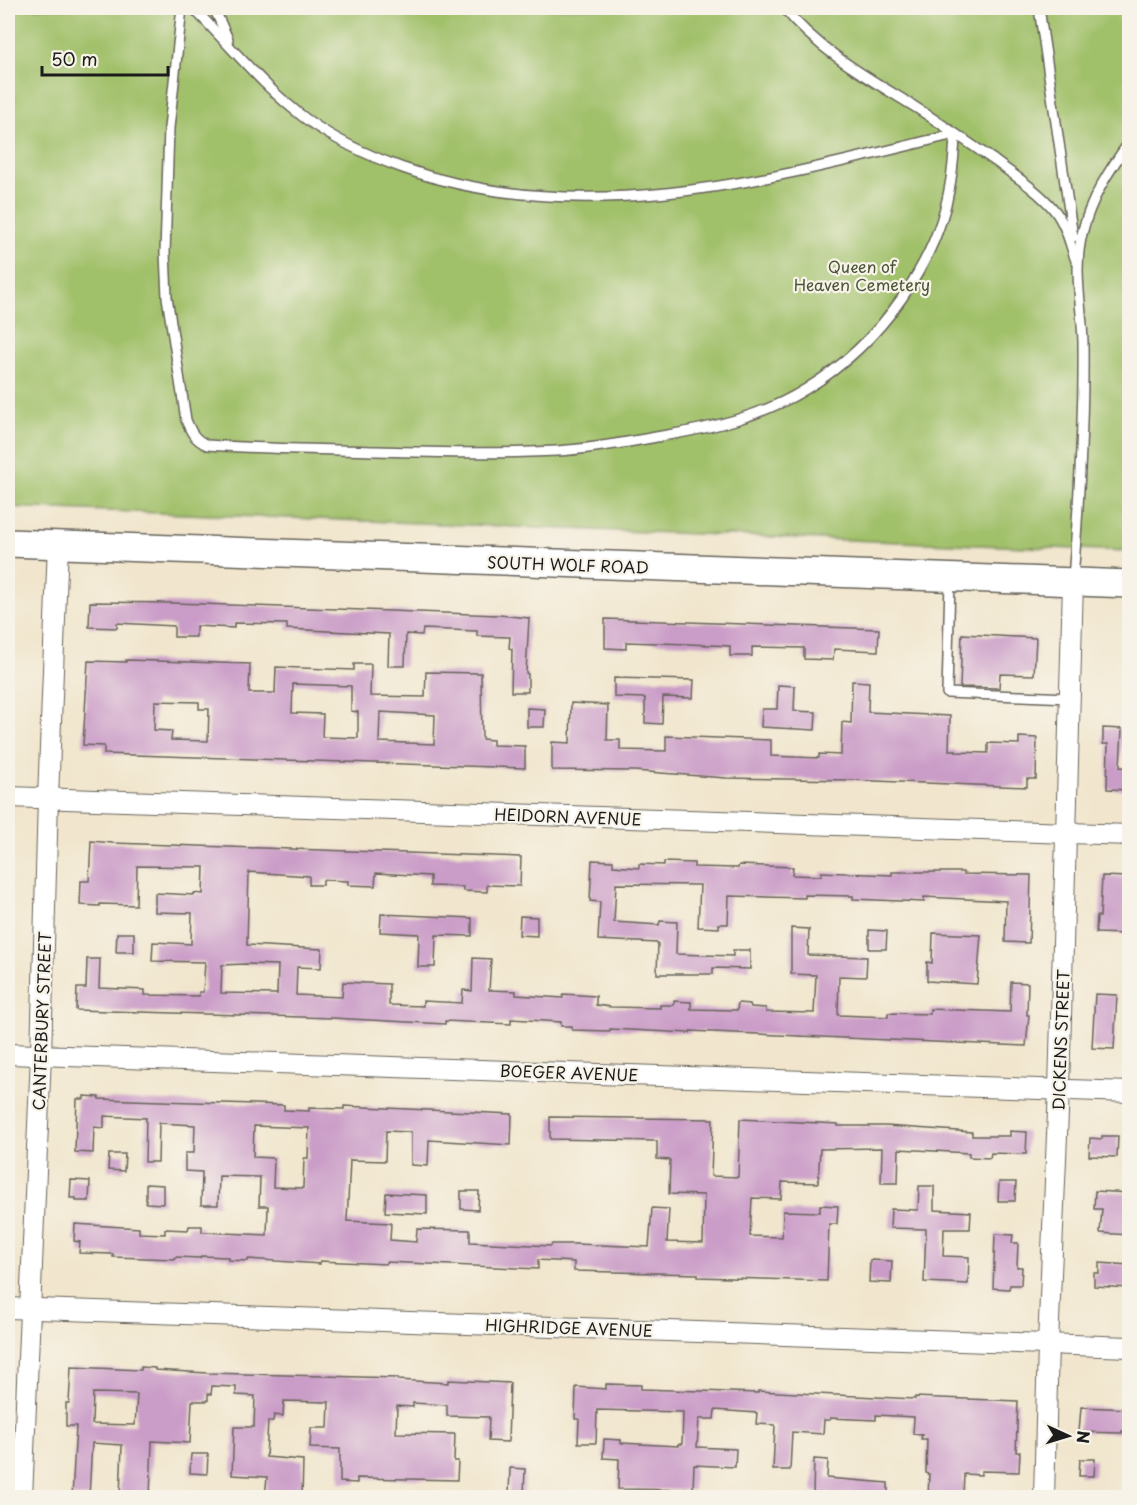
<svg xmlns="http://www.w3.org/2000/svg" width="1137" height="1505" viewBox="0 0 1137 1505" font-family="'Playpen Sans',sans-serif">
  <rect width="100%" height="100%" fill="#f7f3e8"/>
  <filter id="ink" filterUnits="userSpaceOnUse"><feTurbulence type="fractalNoise" baseFrequency=".0167" numOctaves="2"/><feDisplacementMap in="SourceGraphic" scale="12" xChannelSelector="R" yChannelSelector="G"/><feConvolveMatrix kernelMatrix="1 2 1 2 8 2 1 2 1" color-interpolation-filters="sRGB"/></filter>
  <filter id="wash" filterUnits="userSpaceOnUse"><feTurbulence type="fractalNoise" baseFrequency=".008" numOctaves="4" result="noise"/><feDisplacementMap in="SourceGraphic" scale="24" xChannelSelector="R" yChannelSelector="G"/><feGaussianBlur stdDeviation="1.35" result="paint"/><feColorMatrix in="noise" values="0 0 0 0 0 0 0 0 0 0 0 0 0 0 0 0 0 1.4 0 .05"/><feComposite in="paint" operator="in"/></filter>
  <g filter="url(#wash)">
    <rect width="100%" height="100%" fill="#f1e6cd"/>
    <!-- green -->
    <path fill="#a0c069" stroke="#5e6e42" stroke-width="1.5" d="M 8,8 L 1129,8 L 1129,551 L 8,507 Z"/>
    <g id="blocks">
      <!-- building -->
      <g fill="#ca9cc8" fill-rule="evenodd">
        <path d="M 90,602 L 175,603 L 499,615 L 529,618 L 526,673 L 528,674 L 528,692 L 511,692 L 512,649 L 509,648 L 510,637 L 477,636 L 477,631 L 423,629 L 422,635 L 406,634 L 405,666 L 388,666 L 389,634 L 287,629 L 287,624 L 234,623 L 234,628 L 196,626 L 196,637 L 174,637 L 174,626 L 117,623 L 117,628 L 89,627 Z"/>
        <path d="M 605,619 L 879,629 L 878,651 L 834,649 L 833,660 L 804,659 L 804,648 L 752,647 L 752,656 L 730,656 L 730,646 L 689,644 L 626,642 L 626,649 L 605,648 Z"/>
        <path d="M 962,634 L 1036,638 L 1034,675 L 1000,674 L 999,688 L 960,687 Z"/>
        <path d="M 126,660 L 250,664 L 249,693 L 275,693 L 276,667 L 354,670 L 354,664 L 371,664 L 370,696 L 425,697 L 426,672 L 481,673 L 482,739 L 493,740 L 493,745 L 525,746 L 525,768 L 104,754 L 104,746 L 83,745 L 88,661 L 126,662 ZM 293,684 L 351,686 L 351,711 L 358,712 L 358,738 L 322,737 L 323,714 L 292,713 ZM 155,701 L 199,702 L 199,709 L 209,709 L 208,741 L 171,740 L 172,731 L 154,730 ZM 380,712 L 435,715 L 434,744 L 379,742 Z"/>
        <path d="M 614,678 L 694,680 L 693,698 L 663,697 L 662,724 L 645,723 L 645,698 L 614,697 Z"/>
        <path d="M 852,681 L 869,682 L 868,712 L 950,716 L 949,750 L 956,750 L 956,752 L 988,753 L 988,743 L 1019,744 L 1019,737 L 1037,738 L 1036,779 L 1027,779 L 1027,787 L 850,780 L 726,778 L 635,771 L 552,770 L 552,742 L 570,743 L 571,703 L 608,705 L 607,740 L 620,740 L 620,750 L 666,751 L 666,736 L 771,740 L 771,756 L 819,758 L 819,754 L 841,755 L 842,722 L 851,723 Z"/>
        <path d="M 778,685 L 795,686 L 794,711 L 816,712 L 815,730 L 761,727 L 762,709 L 777,709 Z"/>
        <path d="M 527,708 L 545,709 L 544,727 L 527,727 Z"/>
        <path d="M 1103,728 L 1122,729 L 1120,767 L 1130,768 L 1129,790 L 1107,789 L 1108,744 L 1103,744 Z"/>
        <path d="M 91,841 L 113,843 L 521,857 L 520,886 L 487,885 L 487,892 L 463,891 L 463,887 L 430,886 L 430,876 L 376,873 L 375,886 L 348,885 L 348,881 L 323,880 L 323,885 L 309,885 L 309,876 L 249,872 L 247,945 L 322,949 L 321,968 L 297,967 L 296,995 L 342,997 L 343,982 L 389,984 L 389,1005 L 423,1006 L 423,1001 L 462,1003 L 463,990 L 472,991 L 473,958 L 491,959 L 489,990 L 516,991 L 516,995 L 563,998 L 563,994 L 596,996 L 596,1005 L 611,1007 L 660,1008 L 660,1005 L 674,1005 L 674,1001 L 691,1002 L 691,1009 L 737,1010 L 738,1003 L 750,1004 L 751,1007 L 766,1008 L 766,1012 L 814,1013 L 816,975 L 791,974 L 791,928 L 809,929 L 808,955 L 867,957 L 866,977 L 839,976 L 838,1015 L 888,1017 L 888,1013 L 930,1014 L 930,1009 L 1010,1012 L 1011,982 L 1028,983 L 1027,1015 L 1029,1015 L 1026,1046 L 690,1031 L 690,1033 L 610,1029 L 610,1031 L 572,1030 L 572,1026 L 561,1026 L 561,1022 L 511,1019 L 511,1024 L 445,1021 L 445,1024 L 332,1018 L 76,1010 L 77,988 L 86,988 L 87,959 L 100,959 L 99,988 L 145,990 L 145,995 L 199,996 L 199,992 L 203,992 L 205,962 L 152,961 L 153,942 L 191,944 L 192,913 L 155,912 L 155,893 L 194,895 L 194,893 L 203,894 L 204,867 L 137,866 L 136,905 L 100,904 L 100,906 L 80,905 L 81,881 L 89,881 ZM 245,964 L 278,965 L 277,994 L 221,993 L 222,965 Z"/>
        <path d="M 592,860 L 613,861 L 613,866 L 639,868 L 639,864 L 664,865 L 664,862 L 694,863 L 694,867 L 738,868 L 739,865 L 793,867 L 792,875 L 821,876 L 821,872 L 892,875 L 892,872 L 963,872 L 963,874 L 1031,875 L 1029,943 L 1005,942 L 1006,901 L 924,897 L 924,902 L 853,899 L 853,896 L 805,895 L 805,898 L 729,896 L 728,924 L 719,924 L 719,928 L 698,927 L 700,885 L 616,884 L 614,922 L 659,925 L 660,921 L 677,922 L 676,954 L 733,956 L 733,950 L 750,950 L 750,969 L 713,968 L 713,974 L 657,974 L 658,943 L 598,940 L 600,902 L 590,901 Z"/>
        <path d="M 1102,876 L 1127,877 L 1126,934 L 1096,933 L 1097,916 L 1100,917 Z"/>
        <path d="M 381,914 L 472,918 L 472,936 L 436,935 L 435,967 L 418,967 L 419,934 L 380,932 Z"/>
        <path d="M 520,916 L 537,917 L 537,936 L 519,935 Z"/>
        <path d="M 869,930 L 887,931 L 886,949 L 869,949 Z"/>
        <path d="M 117,933 L 134,933 L 134,952 L 116,952 Z"/>
        <path d="M 933,933 L 981,935 L 977,984 L 927,981 L 927,962 L 932,963 Z"/>
        <path d="M 1095,994 L 1117,995 L 1114,1049 L 1092,1048 Z"/>
        <path d="M 84,1096 L 99,1097 L 99,1099 L 284,1105 L 284,1110 L 309,1111 L 309,1108 L 344,1109 L 344,1106 L 512,1114 L 511,1145 L 429,1140 L 428,1166 L 411,1165 L 411,1132 L 386,1131 L 385,1161 L 350,1160 L 347,1221 L 391,1223 L 390,1240 L 416,1242 L 417,1229 L 470,1230 L 470,1242 L 551,1246 L 552,1244 L 575,1244 L 649,1247 L 652,1208 L 669,1209 L 667,1242 L 703,1243 L 704,1195 L 669,1194 L 670,1160 L 657,1159 L 657,1141 L 550,1139 L 550,1117 L 713,1119 L 711,1176 L 738,1177 L 740,1119 L 838,1124 L 838,1126 L 886,1126 L 972,1132 L 972,1136 L 1010,1136 L 1010,1131 L 1027,1132 L 1026,1154 L 991,1153 L 990,1158 L 969,1157 L 969,1153 L 899,1149 L 898,1183 L 881,1183 L 882,1148 L 820,1149 L 818,1183 L 782,1182 L 781,1199 L 752,1198 L 750,1236 L 782,1237 L 783,1211 L 820,1212 L 820,1205 L 838,1206 L 837,1224 L 829,1224 L 827,1281 L 698,1277 L 698,1274 L 574,1271 L 574,1262 L 538,1260 L 538,1269 L 386,1262 L 386,1264 L 320,1261 L 320,1264 L 248,1259 L 248,1261 L 228,1260 L 228,1257 L 201,1256 L 200,1258 L 175,1257 L 175,1259 L 113,1257 L 113,1254 L 79,1253 L 80,1242 L 74,1241 L 75,1224 L 139,1228 L 139,1233 L 165,1234 L 165,1229 L 188,1230 L 189,1226 L 202,1226 L 202,1232 L 267,1235 L 268,1206 L 259,1206 L 260,1177 L 219,1176 L 218,1205 L 201,1205 L 202,1172 L 185,1171 L 185,1153 L 194,1153 L 195,1125 L 159,1123 L 158,1162 L 145,1162 L 146,1118 L 104,1116 L 104,1128 L 94,1127 L 93,1153 L 75,1152 L 77,1099 L 84,1099 ZM 254,1126 L 309,1128 L 308,1158 L 304,1158 L 303,1188 L 273,1187 L 274,1158 L 253,1157 Z"/>
        <path d="M 1102,1136 L 1118,1136 L 1117,1157 L 1089,1156 L 1090,1138 L 1102,1139 Z"/>
        <path d="M 109,1154 L 125,1154 L 124,1171 L 108,1170 Z"/>
        <path d="M 71,1180 L 90,1181 L 89,1201 L 76,1201 L 76,1198 L 70,1198 Z"/>
        <path d="M 999,1182 L 1016,1182 L 1015,1201 L 998,1201 Z"/>
        <path d="M 146,1184 L 163,1185 L 163,1204 L 146,1203 Z"/>
        <path d="M 919,1186 L 934,1186 L 934,1210 L 971,1212 L 970,1229 L 944,1229 L 943,1256 L 969,1257 L 968,1284 L 924,1282 L 926,1229 L 890,1228 L 891,1209 L 918,1210 Z"/>
        <path d="M 461,1191 L 479,1191 L 478,1210 L 461,1209 Z"/>
        <path d="M 1095,1191 L 1130,1193 L 1130,1235 L 1100,1233 L 1102,1209 L 1094,1209 Z"/>
        <path d="M 386,1193 L 427,1195 L 427,1214 L 385,1212 Z"/>
        <path d="M 995,1234 L 1013,1235 L 1012,1243 L 1018,1243 L 1017,1267 L 1022,1267 L 1021,1285 L 1010,1285 L 1009,1289 L 993,1288 Z"/>
        <path d="M 870,1260 L 892,1261 L 891,1283 L 869,1282 Z"/>
        <path d="M 1099,1263 L 1130,1265 L 1130,1288 L 1094,1286 L 1094,1273 L 1099,1273 Z"/>
        <path d="M 71,1367 L 141,1370 L 141,1367 L 155,1368 L 155,1370 L 208,1373 L 398,1378 L 398,1380 L 448,1383 L 448,1380 L 510,1383 L 508,1442 L 488,1441 L 489,1417 L 447,1416 L 447,1405 L 413,1403 L 413,1407 L 397,1406 L 396,1433 L 455,1434 L 454,1461 L 458,1461 L 457,1480 L 357,1478 L 357,1483 L 340,1482 L 340,1449 L 310,1448 L 311,1428 L 328,1428 L 329,1402 L 284,1401 L 283,1416 L 274,1415 L 273,1421 L 268,1421 L 266,1457 L 303,1460 L 302,1497 L 265,1497 L 267,1477 L 232,1475 L 234,1427 L 254,1427 L 255,1396 L 236,1395 L 236,1387 L 212,1386 L 211,1394 L 208,1394 L 208,1401 L 192,1401 L 190,1443 L 152,1441 L 150,1497 L 120,1497 L 122,1445 L 92,1443 L 89,1497 L 72,1497 L 76,1426 L 66,1426 L 66,1403 L 69,1403 ZM 93,1393 L 137,1394 L 135,1425 L 92,1424 Z"/>
        <path d="M 606,1384 L 641,1385 L 641,1389 L 758,1393 L 758,1391 L 915,1399 L 915,1397 L 1018,1401 L 1016,1452 L 1020,1452 L 1019,1472 L 981,1471 L 981,1475 L 964,1474 L 963,1497 L 928,1497 L 929,1474 L 926,1473 L 927,1439 L 921,1439 L 922,1435 L 913,1434 L 914,1417 L 876,1415 L 876,1420 L 830,1418 L 830,1420 L 824,1420 L 823,1434 L 792,1432 L 790,1470 L 773,1470 L 775,1425 L 756,1424 L 757,1413 L 715,1410 L 714,1419 L 699,1419 L 697,1447 L 736,1449 L 735,1467 L 694,1465 L 693,1490 L 618,1489 L 619,1459 L 603,1458 L 604,1439 L 621,1440 L 621,1443 L 678,1446 L 678,1444 L 682,1444 L 683,1412 L 597,1410 L 596,1443 L 578,1443 L 579,1419 L 575,1419 L 576,1387 L 606,1389 Z"/>
        <path d="M 1081,1407 L 1130,1409 L 1130,1431 L 1122,1431 L 1122,1433 L 1079,1432 Z"/>
        <path d="M 191,1454 L 208,1454 L 207,1474 L 190,1473 Z"/>
        <path d="M 814,1459 L 828,1460 L 827,1478 L 888,1483 L 888,1497 L 830,1497 L 831,1493 L 813,1492 Z"/>
        <path d="M 1080,1459 L 1095,1459 L 1094,1476 L 1079,1476 Z"/>
        <path d="M 510,1468 L 525,1469 L 524,1495 L 509,1494 Z"/>
      </g>
    </g>
  </g>
  <g filter="url(#ink)">
    <use href="#blocks" fill-opacity="0" stroke="#67635a" stroke-width="1.5"/>
    <g fill="none" stroke-linecap="round" stroke-linejoin="round">
      <!-- lane casing -->
      <g stroke="#67635a" stroke-width="12">
        <g id="lane">
          <path d="M 182,8 L 169,128 L 165,253 L 167,297 L 186,420 C 191,432 194,439 207,445 C 263,449 321,449 377,451 C 437,453 497,454 557,451 C 593,449 628,442 662,436 C 712,428 763,416 806,389 C 844,366 877,334 902,298 C 939,244 953,198 955,134 C 776,178 584,232 403,168 C 369,156 335,140 306,119 C 264,88 230,45 193,8"/>
          <path d="M 214,8 L 228,39"/>
          <path d="M 784,8 C 819,51 868,78 915,107 C 942,124 969,143 995,161 C 1015,176 1039,191 1055,211 C 1066,225 1070,244 1076,261"/>
          <path d="M 1039,8 L 1073,237"/>
          <path d="M 1073,579 C 1079,501 1084,422 1083,342 C 1082,306 1073,270 1082,234 C 1090,199 1110,169 1130,141"/>
          <path d="M 950,581 L 947,693 L 1069,698"/>
        </g>
      </g>
      <!-- street casing -->
      <g stroke="#67635a" stroke-width="22">
        <g id="street">
          <path d="M 8,797 L 1130,835"/>
          <path d="M 8,1054 L 1130,1092"/>
          <path d="M 8,1308 L 1130,1347"/>
          <path d="M 22,1498 L 41,1055 L 48,798 L 58,544"/>
          <path d="M 1044,1498 L 1048,1344 L 1059,1089 L 1073,582"/>
        </g>
      </g>
      <!-- secondary casing -->
      <g stroke="#67635a" stroke-width="30">
        <path id="secondary" d="M 8,543 L 1130,584"/>
      </g>
      <!-- lane -->
      <use href="#lane" stroke="#fff" stroke-width="9"/>
      <!-- street -->
      <use href="#street" stroke="#fff" stroke-width="20"/>
      <!-- secondary -->
      <use href="#secondary" stroke="#fff" stroke-width="27"/>
    </g>
  </g>
  <g text-anchor="middle" dominant-baseline="central" stroke-width="4.5" stroke-linejoin="round" paint-order="stroke">
    <!-- park labels -->
    <g font-size="16" fill="#4a5537" stroke="#f7f3e8">
      <text x="862" y="266">Queen of<tspan x="862" dy="18">Heaven Cemetery</tspan></text>
    </g>
    <!-- street labels -->
    <g font-size="16" fill="#1c1c1c" stroke="#f7f3e8">
      <text transform="translate(568 564) rotate(2)">SOUTH WOLF ROAD</text>
      <text transform="translate(568 816) rotate(2)">HEIDORN AVENUE</text>
      <text transform="translate(41 1021) rotate(-88)">CANTERBURY STREET</text>
      <text transform="translate(1060 1040) rotate(-88)">DICKENS STREET</text>
      <text transform="translate(569 1072) rotate(2)">BOEGER AVENUE</text>
      <text transform="translate(569 1327) rotate(2)">HIGHRIDGE AVENUE</text>
    </g>
  </g>
  <!-- margin -->
  <rect width="1137" height="1505" fill="none" stroke="#f7f3e8" stroke-width="30"/>
  <!-- north arrow -->
  <g transform="translate(1068 1436) rotate(94)" stroke="#f7f3e8" stroke-width="4.5" paint-order="stroke">
  <path d="M0-4.5L10 22L0 15L-10 22Z" fill="#1c1c1c"/>
  <text y="-9" font-size="16" font-weight="bold" text-anchor="middle" fill="#1c1c1c">N</text>
  </g>
  <!-- scale -->
  <path d="M42 66v9h126v-9" fill="none" stroke="#1c1c1c" stroke-width="3"/>
  <text x="51" y="66" font-size="18" fill="#1c1c1c" stroke="#f7f3e8" stroke-width="4.5" paint-order="stroke">50 m</text>
</svg>
